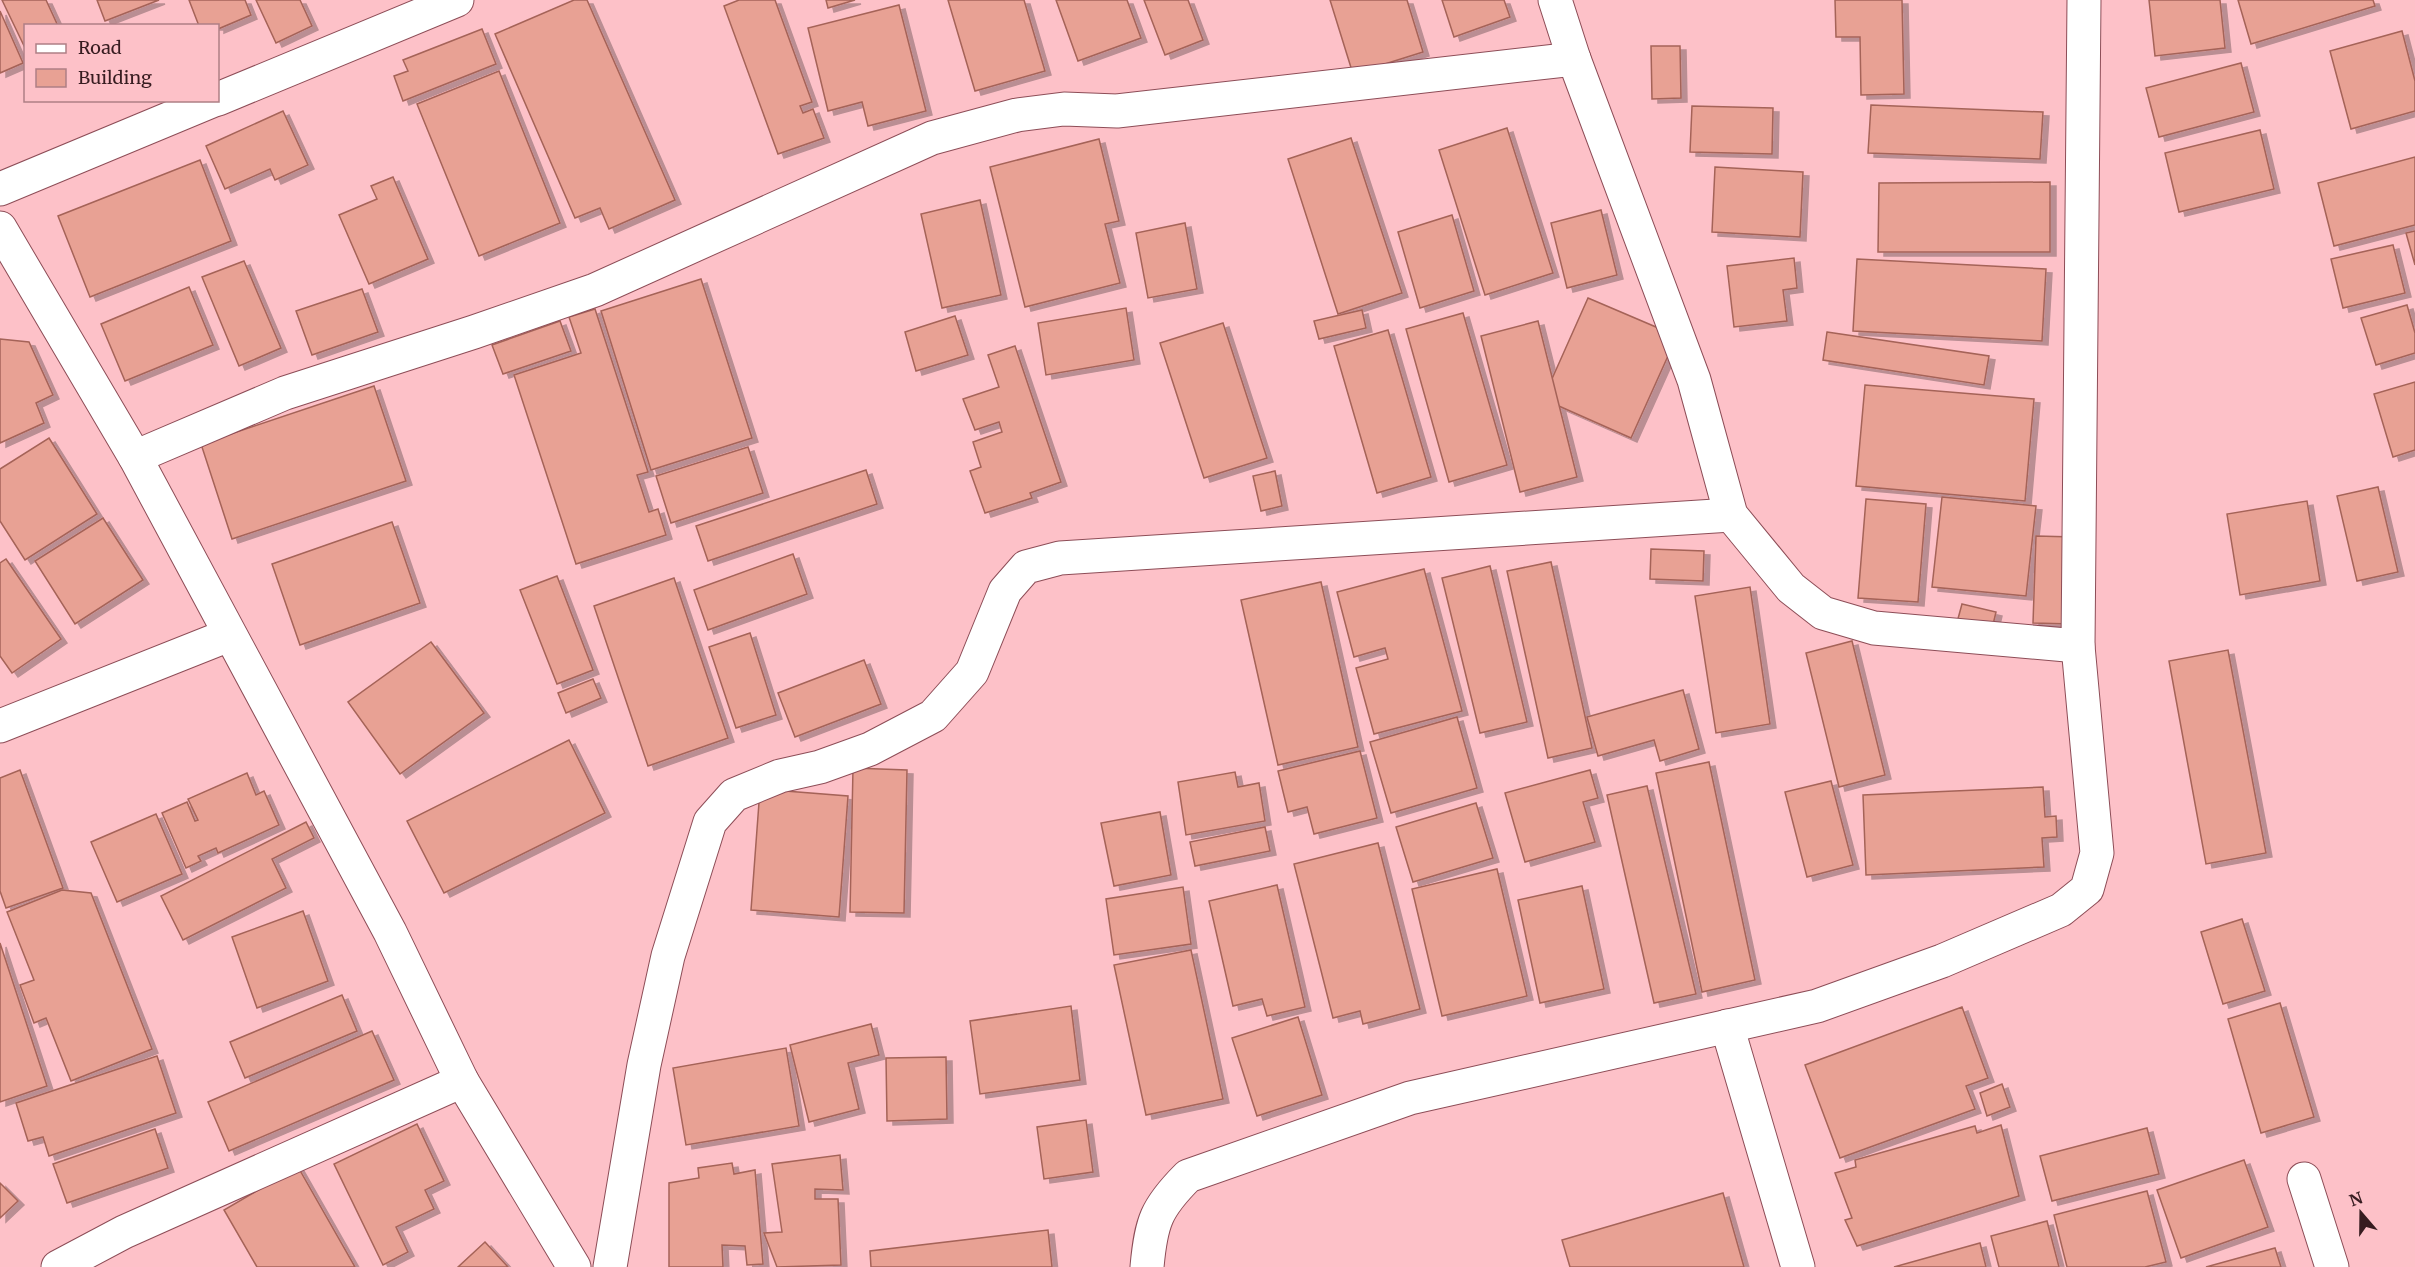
<svg xmlns="http://www.w3.org/2000/svg" width="2415" height="1267" viewBox="0 0 2415 1267" font-family="Merriweather,serif">
  <defs>
    <filter id="shadow"><feDropShadow dx="6" dy="4" stdDeviation="0" flood-color="#0004"/></filter>
  </defs>
  <rect width="100%" height="100%" fill="#fdc1c8"/>
  <!-- building -->
  <g fill="#e8a194" stroke="#a56358" stroke-width="1.5" filter="url(#shadow)">
    <path d="M 2,0 L 46,0 L 58,26 L 26,26 L 26,50 Z"/>
    <path d="M 97,0 L 159,0 L 105,21 Z"/>
    <path d="M 189,0 L 245,0 L 251,15 L 218,29 L 218,26 L 199,26 Z"/>
    <path d="M 256,0 L 300,0 L 312,26 L 276,43 Z"/>
    <path d="M 574,0 L 587,0 L 675,200 L 609,229 L 600,208 L 575,218 L 495,34 Z"/>
    <path d="M 739,0 L 775,0 L 812,102 L 800,106 L 803,113 L 813,109 L 824,138 L 778,154 L 724,6 Z"/>
    <path d="M 826,0 L 855,0 L 828,8 Z"/>
    <path d="M 948,0 L 1024,0 L 1045,71 L 975,91 Z"/>
    <path d="M 1056,0 L 1127,0 L 1141,38 L 1078,61 Z"/>
    <path d="M 1144,0 L 1188,0 L 1203,40 L 1165,55 Z"/>
    <path d="M 1330,0 L 1407,0 L 1423,52 L 1353,74 Z"/>
    <path d="M 1442,0 L 1504,0 L 1510,17 L 1454,37 Z"/>
    <path d="M 1835,0 L 1902,0 L 1904,94 L 1861,95 L 1860,37 L 1836,37 Z"/>
    <path d="M 2149,0 L 2220,0 L 2225,48 L 2155,56 Z"/>
    <path d="M 2238,0 L 2373,0 L 2375,6 L 2251,44 Z"/>
    <path d="M 899,5 L 926,111 L 868,126 L 862,102 L 828,111 L 808,28 Z"/>
    <path d="M 0,11 L 23,63 L 0,73 Z"/>
    <path d="M 482,29 L 496,64 L 403,101 L 394,76 L 408,71 L 403,60 Z"/>
    <path d="M 2402,31 L 2415,81 L 2415,111 L 2351,129 L 2330,51 Z"/>
    <path d="M 1651,46 L 1680,46 L 1681,98 L 1652,99 Z"/>
    <path d="M 2241,63 L 2254,112 L 2159,137 L 2146,88 Z"/>
    <path d="M 499,71 L 560,223 L 479,256 L 417,104 Z"/>
    <path d="M 1871,105 L 2043,112 L 2040,159 L 1868,153 Z"/>
    <path d="M 1692,106 L 1773,108 L 1772,154 L 1690,152 Z"/>
    <path d="M 283,111 L 308,165 L 275,180 L 270,169 L 225,189 L 206,146 Z"/>
    <path d="M 1507,128 L 1553,273 L 1485,295 L 1439,150 Z"/>
    <path d="M 2260,130 L 2274,189 L 2179,212 L 2165,153 Z"/>
    <path d="M 1351,138 L 1402,293 L 1338,314 L 1288,159 Z"/>
    <path d="M 1099,139 L 1119,221 L 1105,224 L 1120,283 L 1025,307 L 990,167 Z"/>
    <path d="M 2415,157 L 2415,225 L 2334,246 L 2318,183 Z"/>
    <path d="M 200,160 L 231,241 L 90,297 L 58,216 Z"/>
    <path d="M 1715,167 L 1803,172 L 1800,237 L 1712,232 Z"/>
    <path d="M 393,177 L 428,259 L 369,284 L 339,215 L 377,199 L 371,186 Z"/>
    <path d="M 2050,182 L 2050,252 L 1878,252 L 1879,183 Z"/>
    <path d="M 980,200 L 1001,295 L 942,308 L 921,214 Z"/>
    <path d="M 1601,210 L 1617,275 L 1567,288 L 1551,223 Z"/>
    <path d="M 1452,215 L 1474,291 L 1420,308 L 1398,232 Z"/>
    <path d="M 1185,223 L 1197,289 L 1148,298 L 1136,233 Z"/>
    <path d="M 2415,231 L 2415,265 L 2406,233 Z"/>
    <path d="M 2393,245 L 2405,293 L 2343,308 L 2331,259 Z"/>
    <path d="M 1794,258 L 1797,288 L 1783,290 L 1787,321 L 1734,327 L 1727,266 Z"/>
    <path d="M 1857,259 L 2046,269 L 2042,341 L 1853,331 Z"/>
    <path d="M 244,261 L 281,348 L 239,366 L 202,277 Z"/>
    <path d="M 701,279 L 752,438 L 651,470 L 601,311 Z"/>
    <path d="M 189,287 L 213,345 L 125,381 L 101,324 Z"/>
    <path d="M 362,289 L 378,332 L 312,355 L 296,311 Z"/>
    <path d="M 1588,298 L 1677,336 L 1631,438 L 1543,399 Z"/>
    <path d="M 2407,305 L 2415,333 L 2415,353 L 2376,365 L 2361,318 Z"/>
    <path d="M 1126,308 L 1134,360 L 1046,375 L 1038,323 Z"/>
    <path d="M 595,309 L 648,472 L 637,475 L 649,512 L 658,509 L 666,535 L 576,564 L 514,375 L 581,353 L 569,317 Z"/>
    <path d="M 1362,310 L 1366,328 L 1319,339 L 1314,321 Z"/>
    <path d="M 1463,313 L 1507,465 L 1449,482 L 1406,329 Z"/>
    <path d="M 955,316 L 968,355 L 916,371 L 905,332 Z"/>
    <path d="M 560,321 L 571,351 L 503,374 L 492,345 Z"/>
    <path d="M 1538,321 L 1577,477 L 1520,492 L 1481,336 Z"/>
    <path d="M 1223,323 L 1267,458 L 1204,478 L 1160,343 Z"/>
    <path d="M 1388,330 L 1431,477 L 1377,493 L 1334,346 Z"/>
    <path d="M 1827,332 L 1989,356 L 1984,385 L 1823,360 Z"/>
    <path d="M 0,339 L 29,342 L 53,395 L 36,403 L 44,423 L 0,443 Z"/>
    <path d="M 1015,346 L 1061,482 L 1030,493 L 1032,498 L 985,513 L 970,471 L 981,467 L 973,442 L 1002,432 L 999,422 L 975,430 L 963,399 L 999,387 L 988,355 Z"/>
    <path d="M 2415,382 L 2415,450 L 2393,457 L 2374,394 Z"/>
    <path d="M 1865,385 L 2034,399 L 2025,501 L 1856,486 Z"/>
    <path d="M 374,386 L 406,481 L 232,539 L 201,444 Z"/>
    <path d="M 49,438 L 97,514 L 25,560 L 0,521 L 0,469 Z"/>
    <path d="M 748,447 L 763,493 L 671,523 L 656,476 Z"/>
    <path d="M 866,470 L 877,504 L 708,561 L 696,526 Z"/>
    <path d="M 1275,471 L 1282,506 L 1261,511 L 1253,476 Z"/>
    <path d="M 2378,487 L 2398,572 L 2357,581 L 2337,496 Z"/>
    <path d="M 1942,497 L 2036,506 L 2026,596 L 1932,587 Z"/>
    <path d="M 1866,499 L 1926,504 L 1918,602 L 1858,598 Z"/>
    <path d="M 2307,501 L 2320,581 L 2240,595 L 2227,514 Z"/>
    <path d="M 103,518 L 143,580 L 75,624 L 35,561 Z"/>
    <path d="M 392,522 L 420,603 L 300,645 L 272,564 Z"/>
    <path d="M 2036,536 L 2074,537 L 2072,624 L 2033,623 Z"/>
    <path d="M 1651,549 L 1704,551 L 1703,581 L 1650,579 Z"/>
    <path d="M 793,554 L 807,594 L 708,630 L 694,590 Z"/>
    <path d="M 6,559 L 61,639 L 12,673 L 0,656 L 0,563 Z"/>
    <path d="M 1551,562 L 1592,748 L 1548,758 L 1507,571 Z"/>
    <path d="M 1490,566 L 1527,722 L 1480,733 L 1442,578 Z"/>
    <path d="M 1424,569 L 1462,711 L 1374,734 L 1356,668 L 1388,659 L 1385,648 L 1354,657 L 1337,592 Z"/>
    <path d="M 557,576 L 593,670 L 557,684 L 520,590 Z"/>
    <path d="M 674,578 L 728,738 L 648,766 L 594,606 Z"/>
    <path d="M 1321,582 L 1358,747 L 1278,765 L 1241,600 Z"/>
    <path d="M 1750,587 L 1770,724 L 1716,733 L 1695,596 Z"/>
    <path d="M 1962,604 L 1996,612 L 1991,633 L 1956,626 Z"/>
    <path d="M 750,633 L 776,715 L 736,728 L 709,647 Z"/>
    <path d="M 1852,641 L 1885,775 L 1839,787 L 1806,653 Z"/>
    <path d="M 431,642 L 484,713 L 400,774 L 348,702 Z"/>
    <path d="M 2228,650 L 2266,853 L 2206,864 L 2169,661 Z"/>
    <path d="M 864,660 L 881,704 L 795,737 L 778,693 Z"/>
    <path d="M 593,679 L 601,698 L 566,713 L 558,693 Z"/>
    <path d="M 1683,690 L 1699,749 L 1660,761 L 1654,740 L 1598,756 L 1587,717 Z"/>
    <path d="M 1457,717 L 1477,788 L 1391,813 L 1370,742 Z"/>
    <path d="M 569,740 L 605,813 L 444,893 L 407,821 Z"/>
    <path d="M 1360,751 L 1377,818 L 1314,834 L 1307,807 L 1288,812 L 1278,771 Z"/>
    <path d="M 1709,762 L 1755,980 L 1702,992 L 1656,773 Z"/>
    <path d="M 853,768 L 907,770 L 904,913 L 850,912 Z"/>
    <path d="M 20,770 L 63,888 L 6,908 L 0,891 L 0,778 Z"/>
    <path d="M 1590,770 L 1598,798 L 1583,802 L 1595,842 L 1525,862 L 1505,793 Z"/>
    <path d="M 1235,772 L 1238,787 L 1259,783 L 1265,821 L 1186,835 L 1178,782 Z"/>
    <path d="M 247,773 L 256,795 L 264,791 L 279,825 L 218,853 L 216,848 L 198,856 L 201,861 L 186,868 L 162,813 L 187,802 L 195,821 L 198,820 L 188,799 Z"/>
    <path d="M 1831,781 L 1853,865 L 1807,877 L 1785,792 Z"/>
    <path d="M 1647,786 L 1696,994 L 1654,1003 L 1607,795 Z"/>
    <path d="M 2043,787 L 2045,817 L 2056,816 L 2057,837 L 2042,838 L 2044,867 L 1866,875 L 1863,795 Z"/>
    <path d="M 760,789 L 848,796 L 839,917 L 751,910 Z"/>
    <path d="M 1476,803 L 1493,858 L 1413,882 L 1396,827 Z"/>
    <path d="M 1160,812 L 1171,875 L 1114,886 L 1101,823 Z"/>
    <path d="M 156,814 L 182,874 L 117,902 L 91,842 Z"/>
    <path d="M 306,822 L 314,838 L 272,859 L 286,888 L 183,940 L 161,896 Z"/>
    <path d="M 1265,827 L 1270,851 L 1195,866 L 1190,842 Z"/>
    <path d="M 1378,843 L 1420,1009 L 1363,1024 L 1360,1011 L 1333,1018 L 1294,864 Z"/>
    <path d="M 1497,869 L 1527,996 L 1442,1016 L 1412,889 Z"/>
    <path d="M 1277,885 L 1305,1007 L 1267,1016 L 1262,999 L 1233,1006 L 1209,901 Z"/>
    <path d="M 1582,886 L 1604,989 L 1540,1003 L 1518,900 Z"/>
    <path d="M 1183,887 L 1191,944 L 1114,955 L 1106,899 Z"/>
    <path d="M 62,890 L 91,893 L 152,1049 L 71,1081 L 46,1018 L 34,1023 L 20,985 L 34,980 L 7,912 Z"/>
    <path d="M 303,911 L 328,981 L 257,1008 L 232,937 Z"/>
    <path d="M 2242,919 L 2265,991 L 2223,1004 L 2201,932 Z"/>
    <path d="M 0,943 L 47,1086 L 0,1102 Z"/>
    <path d="M 1191,950 L 1223,1099 L 1146,1115 L 1114,965 Z"/>
    <path d="M 342,995 L 357,1031 L 245,1078 L 230,1042 Z"/>
    <path d="M 2280,1003 L 2314,1117 L 2261,1133 L 2228,1019 Z"/>
    <path d="M 1071,1006 L 1080,1080 L 980,1094 L 970,1021 Z"/>
    <path d="M 1962,1007 L 1988,1078 L 1966,1086 L 1975,1109 L 1840,1158 L 1805,1065 Z"/>
    <path d="M 1298,1017 L 1322,1095 L 1257,1116 L 1232,1038 Z"/>
    <path d="M 871,1024 L 879,1055 L 848,1063 L 859,1109 L 809,1122 L 790,1045 Z"/>
    <path d="M 372,1031 L 394,1080 L 229,1151 L 208,1102 Z"/>
    <path d="M 786,1048 L 799,1126 L 686,1145 L 673,1068 Z"/>
    <path d="M 157,1056 L 176,1113 L 49,1156 L 43,1137 L 28,1141 L 16,1103 Z"/>
    <path d="M 946,1057 L 947,1119 L 887,1121 L 886,1058 Z"/>
    <path d="M 2002,1084 L 2010,1107 L 1987,1116 L 1980,1093 Z"/>
    <path d="M 1086,1120 L 1093,1172 L 1044,1179 L 1037,1127 Z"/>
    <path d="M 417,1124 L 444,1181 L 425,1190 L 434,1209 L 396,1227 L 408,1252 L 383,1265 L 334,1164 Z"/>
    <path d="M 2001,1125 L 2019,1196 L 1857,1246 L 1845,1220 L 1852,1218 L 1835,1173 L 1856,1167 L 1855,1160 L 1975,1126 L 1977,1133 Z"/>
    <path d="M 2147,1128 L 2159,1174 L 2052,1201 L 2040,1156 Z"/>
    <path d="M 155,1129 L 168,1168 L 67,1203 L 53,1164 Z"/>
    <path d="M 840,1155 L 843,1190 L 815,1189 L 815,1199 L 838,1199 L 841,1265 L 777,1267 L 764,1233 L 782,1232 L 772,1164 Z"/>
    <path d="M 2244,1160 L 2268,1227 L 2181,1258 L 2157,1190 Z"/>
    <path d="M 732,1163 L 734,1174 L 755,1170 L 763,1264 L 747,1265 L 745,1246 L 722,1245 L 723,1267 L 669,1267 L 669,1183 L 699,1178 L 698,1168 Z"/>
    <path d="M 298,1167 L 355,1267 L 257,1267 L 224,1210 Z"/>
    <path d="M 0,1183 L 18,1201 L 0,1218 Z"/>
    <path d="M 2147,1191 L 2166,1262 L 2145,1267 L 2067,1267 L 2054,1215 Z"/>
    <path d="M 1723,1193 L 1744,1267 L 1570,1267 L 1562,1240 Z"/>
    <path d="M 2047,1221 L 2059,1267 L 1999,1267 L 1991,1236 Z"/>
    <path d="M 1048,1230 L 1052,1267 L 871,1267 L 870,1251 Z"/>
    <path d="M 485,1242 L 508,1267 L 458,1267 Z"/>
    <path d="M 1980,1243 L 1986,1267 L 1894,1267 Z"/>
    <path d="M 2275,1248 L 2281,1267 L 2206,1267 Z"/>
  </g>
  <g fill="none" stroke-linecap="round" stroke-linejoin="round">
    <!-- minor casing -->
    <g stroke="#8d4d57" stroke-width="35">
      <g id="minor">
        <path d="M 1555,0 L 1574,59 L 1694,380 L 1731,515 L 1791,588 L 1823,613 L 1874,628 L 2078,646"/>
        <path d="M 218,99 L 457,0"/>
        <path d="M 0,189 L 214,100"/>
        <path d="M 0,228 L 135,457 L 390,932 L 462,1081 L 574,1267"/>
        <path d="M 135,457 L 285,393 L 474,332 L 595,290 L 932,138 L 1017,115 L 1064,109 L 1117,111 L 1574,59"/>
        <path d="M 0,726 L 229,635"/>
        <path d="M 1727,1026 L 1798,1267"/>
        <path d="M 2304,1179 L 2332,1267"/>
        <path d="M 58,1267 L 124,1232 L 462,1081"/>
        <path d="M 610,1267 L 644,1065 L 668,956 L 710,822 L 734,795 L 780,776 L 820,767 L 870,749 L 933,716 L 972,672 L 1005,591 L 1026,567 L 1060,558 L 1731,515"/>
        <path d="M 1147,1267 C 1151,1222 1156,1208 1188,1176 L 1410,1098 L 1817,1006 L 1942,961 L 2061,910 L 2087,889 L 2097,853 L 2078,646 L 2084,0"/>
      </g>
    </g>
    <!-- minor -->
    <use href="#minor" stroke="#fff" stroke-width="33"/>
  </g>
  <!-- legend -->
  <rect x="24" y="24" width="195" height="78" fill="#fdc1c8" stroke="#ae7f85" stroke-width="1.5"/>
  <rect x="36" y="44" width="30" height="9" fill="#ffffff" stroke="#ae7f85" stroke-width="1.5"/>
  <text x="78" y="54" font-size="18" fill="#371c20">Road</text>
  <rect x="36" y="69" width="30" height="18" fill="#e8a194" stroke="#ae7f85" stroke-width="1.5"/>
  <text x="78" y="84" font-size="18" fill="#371c20">Building</text>
  <!-- north arrow -->
  <g transform="translate(2361 1213) rotate(340)" stroke="#fdc1c8" stroke-width="4.5" paint-order="stroke">
  <path d="M0-4.5L10 22L0 15L-10 22Z" fill="#371c20"/>
  <text y="-9" font-size="16" font-weight="bold" text-anchor="middle" fill="#371c20">N</text>
  </g>
</svg>
